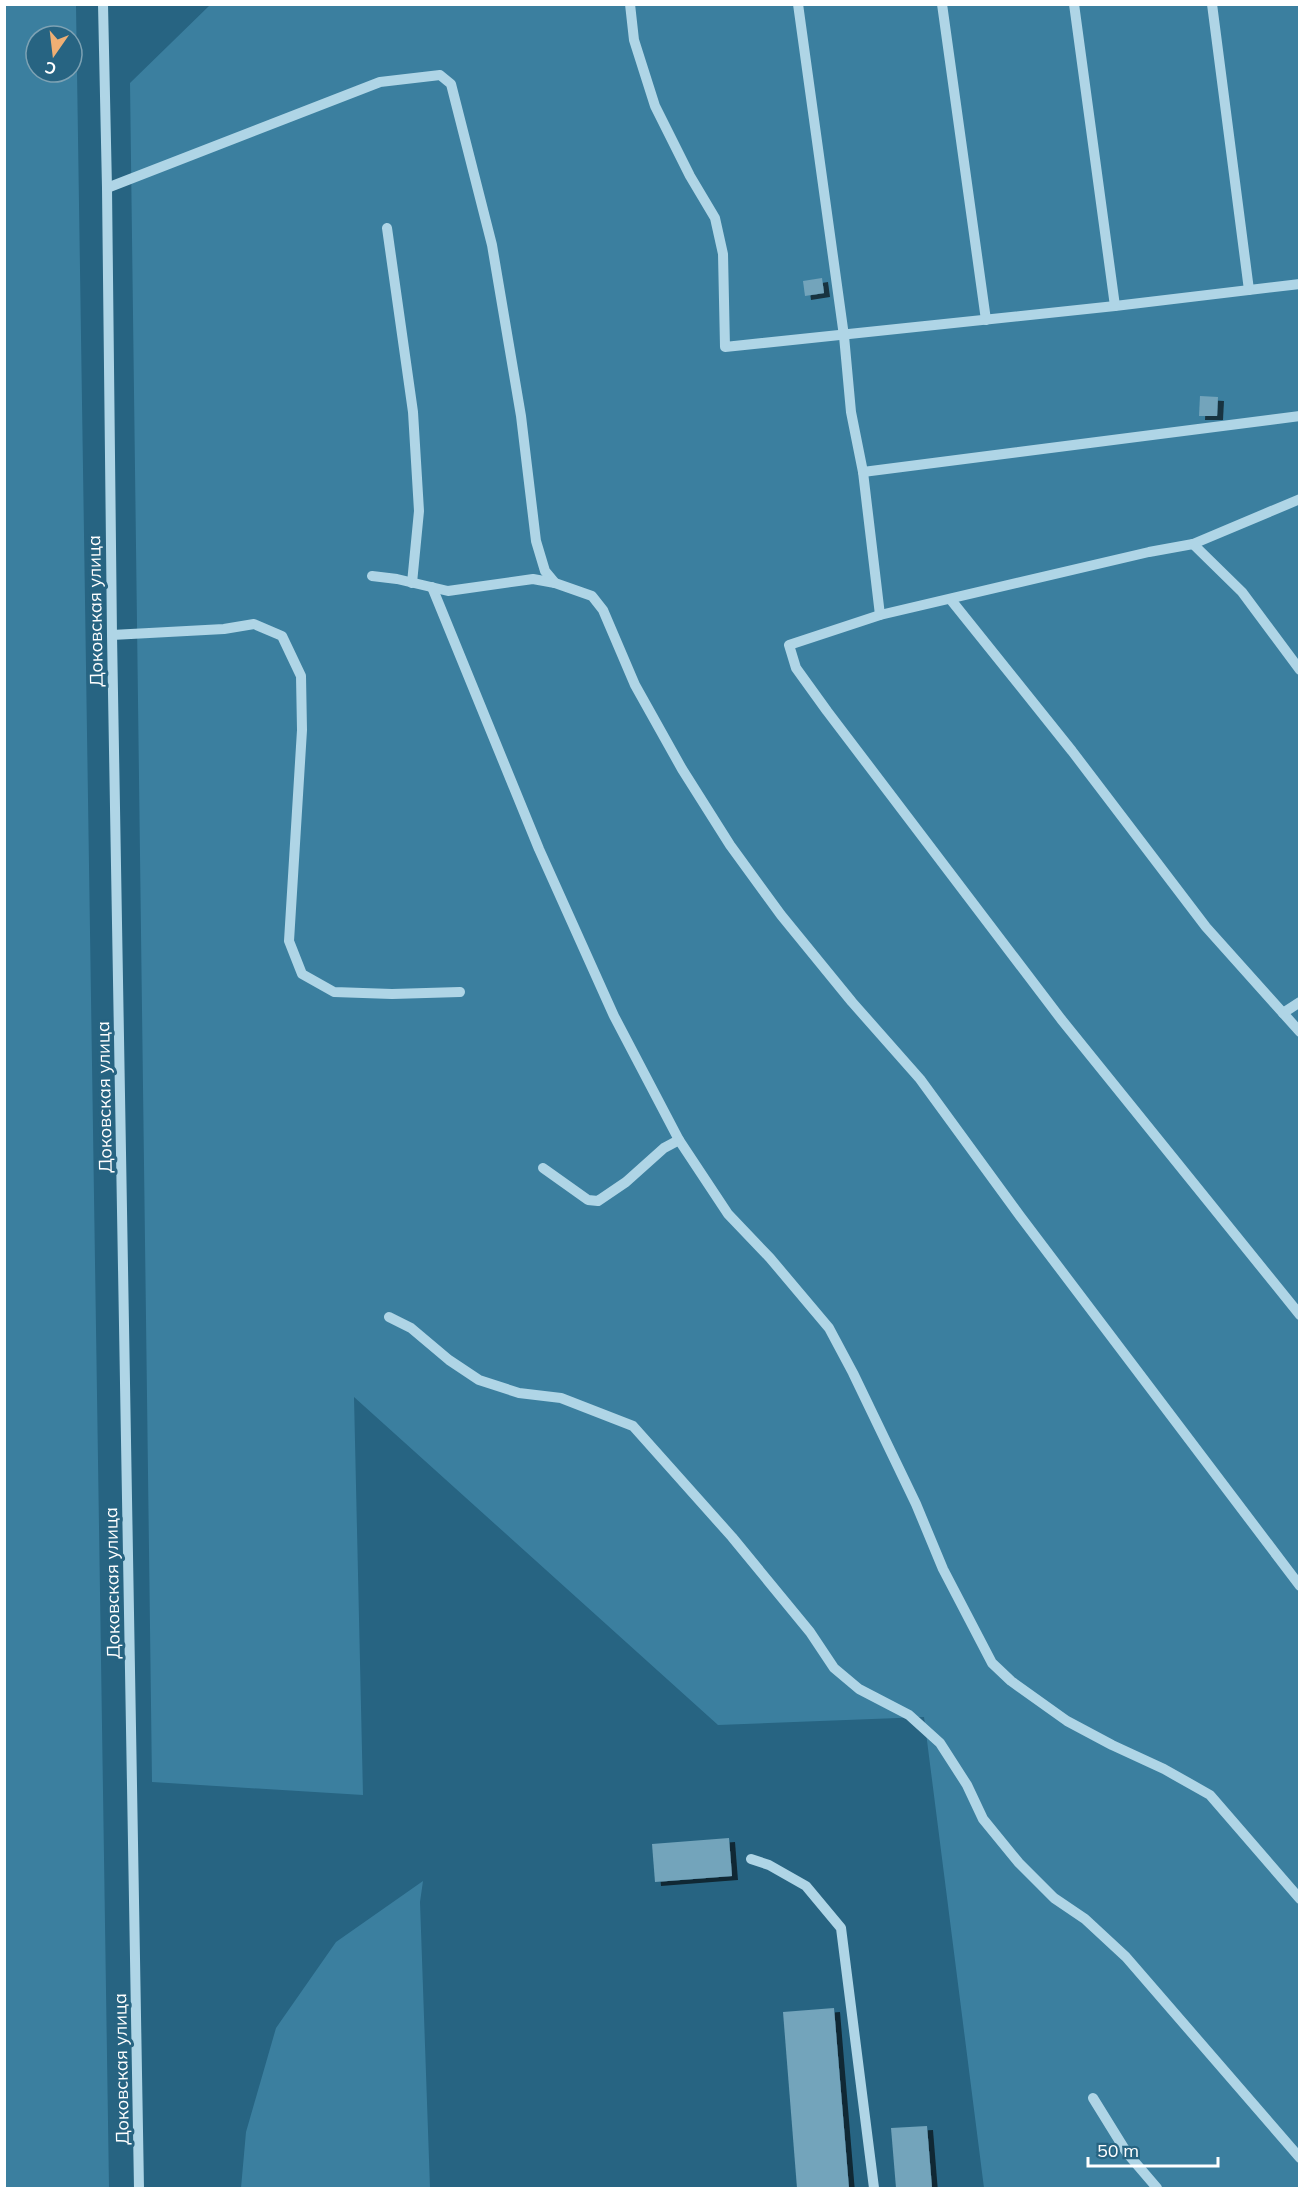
<svg xmlns="http://www.w3.org/2000/svg" width="1304" height="2193" viewBox="0 0 1304 2193" font-family="Mulish,sans-serif">
  <defs>
    <filter id="shadow"><feDropShadow dx="6" dy="4" stdDeviation="0" flood-color="#0009"/></filter>
  </defs>
  <rect width="100%" height="100%" fill="#276482"/>
  <!-- green -->
  <g fill="#3b7f9f" fill-rule="evenodd">
    <path d="M 76,5 L 109,2188 L 5,2188 L 4,5 ZM 36,36 L 72,36 L 72,72 L 36,72 Z"/>
    <path d="M 210,5 L 1299,5 L 1299,2188 L 984,2188 L 924,1717 L 718,1725 L 354,1397 L 363,1795 L 152,1782 L 130,83 Z"/>
    <path d="M 423,1881 L 420,1902 L 430,2188 L 241,2188 L 246,2132 L 276,2028 L 336,1942 Z"/>
  </g>
  <!-- building -->
  <g fill="#73a4bb" filter="url(#shadow)">
    <path d="M 822,278 L 824,293 L 805,296 L 803,281 Z"/>
    <path d="M 1200,396 L 1218,397 L 1217,416 L 1199,416 Z"/>
    <path d="M 729,1838 L 732,1876 L 655,1882 L 652,1844 Z"/>
    <path d="M 834,2008 L 849,2188 L 797,2188 L 783,2012 Z"/>
    <path d="M 927,2126 L 932,2188 L 896,2188 L 891,2128 Z"/>
  </g>
  <g fill="none" stroke-linecap="round" stroke-linejoin="round">
    <!-- minor -->
    <g stroke="#afd5e6" stroke-width="10">
      <path d="M 103,4 L 107,188 L 112,635 L 139,2188"/>
      <path d="M 630,4 L 634,40 L 655,106 L 690,176 L 715,218 L 723,254 L 725,347 L 1115,306 L 1300,284"/>
      <path d="M 798,4 L 844,336 L 851,412 L 863,472 L 880,615"/>
      <path d="M 942,4 L 986,320"/>
      <path d="M 1074,4 L 1115,306"/>
      <path d="M 1212,4 L 1249,290"/>
      <path d="M 107,188 L 380,82 L 440,75 L 451,84 L 492,245 L 521,416 L 536,541 L 545,571 L 555,583 L 592,596 L 603,610 L 635,685 L 682,769 L 730,845 L 781,915 L 852,1002 L 920,1079 L 1020,1216 L 1300,1586"/>
      <path d="M 387,228 L 413,412 L 419,511 L 412,583"/>
      <path d="M 863,472 L 1300,416"/>
      <path d="M 1300,499 L 1193,544 L 1149,552 L 880,615 L 789,645 L 796,668 L 827,711 L 1061,1019 L 1300,1315"/>
      <path d="M 1193,544 L 1242,592 L 1300,670"/>
      <path d="M 372,576 L 397,579 L 448,591 L 533,579 L 555,583"/>
      <path d="M 432,587 L 539,849 L 614,1016 L 679,1140 L 728,1214 L 770,1258 L 829,1328 L 853,1373 L 916,1504 L 943,1569 L 992,1663 L 1011,1681 L 1067,1721 L 1112,1745 L 1164,1769 L 1210,1795 L 1300,1899"/>
      <path d="M 951,600 L 1072,751 L 1206,927 L 1300,1032"/>
      <path d="M 112,635 L 224,629 L 254,624 L 282,636 L 301,676 L 302,730 L 289,941 L 302,974 L 334,992 L 392,994 L 460,992"/>
      <path d="M 1283,1013 L 1300,1002"/>
      <path d="M 543,1168 L 588,1200 L 598,1201 L 626,1182 L 664,1148 L 679,1140"/>
      <path d="M 389,1317 L 411,1328 L 449,1360 L 479,1380 L 519,1393 L 561,1398 L 633,1426 L 732,1537 L 810,1632 L 834,1668 L 859,1689 L 909,1715 L 940,1743 L 967,1785 L 983,1819 L 1019,1863 L 1054,1898 L 1085,1919 L 1126,1957 L 1300,2158"/>
      <path d="M 751,1859 L 769,1865 L 806,1886 L 841,1928 L 874,2188"/>
      <path d="M 1093,2098 L 1127,2153 L 1157,2188"/>
    </g>
  </g>
  <g text-anchor="middle" dominant-baseline="central" stroke-width="6" stroke-linejoin="round" paint-order="stroke">
    <!-- street labels -->
    <g font-size="18" fill="#fff" stroke="#276482">
      <text transform="translate(95 611) rotate(-91)">Доковская улица</text>
      <text transform="translate(104 1097) rotate(-91)">Доковская улица</text>
      <text transform="translate(112 1583) rotate(-91)">Доковская улица</text>
      <text transform="translate(121 2069) rotate(-91)">Доковская улица</text>
    </g>
  </g>
  <!-- border -->
  <rect width="1304" height="2193" fill="none" stroke="#ffffff" stroke-width="12"/>
  <!-- north arrow -->
  <g transform="translate(54 54) rotate(194)"><circle r="28" fill="#276482" stroke="#7da2b4" stroke-width="1.5"/>
  <path d="M0-4.5L10 22L0 15L-10 22Z" fill="#efaf74"/>
  <text y="-9" font-size="16" font-weight="bold" text-anchor="middle" fill="#ffffff">С</text>
  </g>
  <!-- scale -->
  <path d="M1088 2157v9h130v-9" fill="none" stroke="#ffffff" stroke-width="3"/>
  <text x="1097" y="2157" font-size="18" fill="#ffffff" stroke="#276482" stroke-width="4.5" paint-order="stroke">50 m</text>
</svg>
